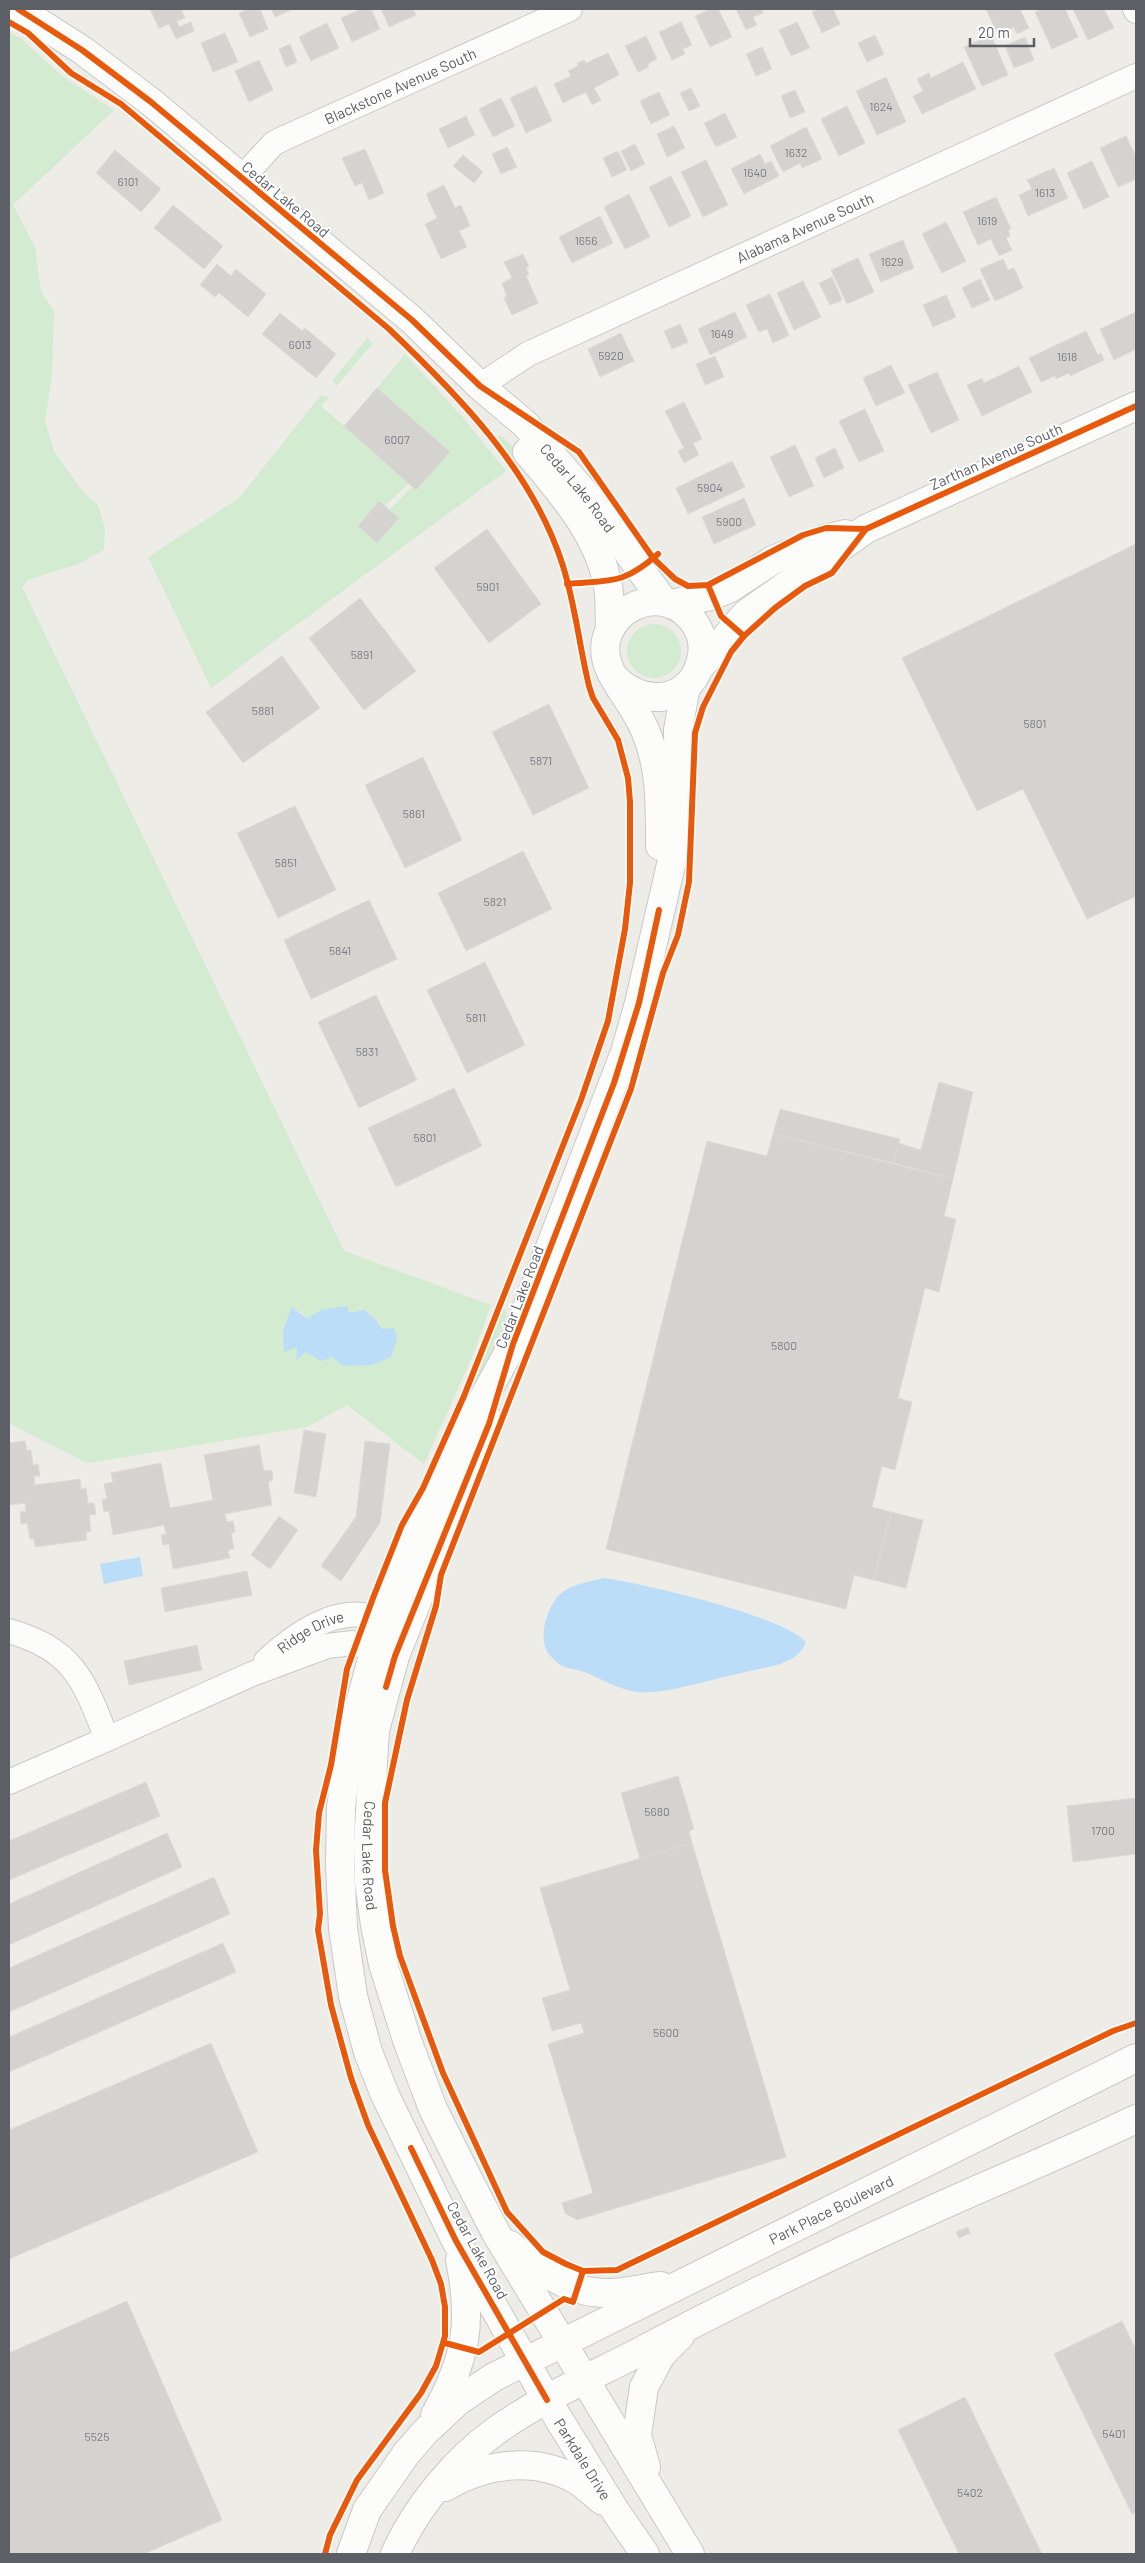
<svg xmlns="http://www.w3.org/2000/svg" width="1145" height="2563" viewBox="0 0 1145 2563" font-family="Barlow,sans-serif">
  <rect width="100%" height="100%" fill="#edece7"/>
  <!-- green -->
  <g fill="#d3ebd1" fill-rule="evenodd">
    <path d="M 9,32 L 22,39 L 62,76 L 114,110 L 13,205 L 35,247 L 41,291 L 54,312 L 52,376 L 45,421 L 54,451 L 83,492 L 98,505 L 105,528 L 104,550 L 78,564 L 28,580 L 22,587 L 344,1251 L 491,1305 L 472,1357 L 424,1464 L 347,1405 L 307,1427 L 87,1463 L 9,1423 ZM 347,1307 L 348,1313 L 376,1320 L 382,1329 L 306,1352 L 296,1359 L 297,1346 L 284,1352 L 299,1311 L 307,1319 Z"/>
    <path d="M 368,337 L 372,344 L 336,387 L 333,380 Z"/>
    <path d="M 405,354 L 465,420 L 506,471 L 211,688 L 148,557 L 239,498 L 321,395 L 329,397 L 321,406 L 409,483 L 385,506 L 379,501 L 358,526 L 377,543 L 399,518 L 389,510 L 412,487 L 416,490 L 449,452 L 377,388 Z"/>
    <path d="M 501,435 L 524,458 L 514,465 L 495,440 Z"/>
    <circle cx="654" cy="651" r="27"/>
    <path d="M 501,1308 L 507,1311 L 506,1318 L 481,1376 L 433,1471 Z"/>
  </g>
  <!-- water -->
  <g fill="#bbddf8">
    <path d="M 347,1306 L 349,1313 L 364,1310 L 376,1320 L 382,1329 L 394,1328 L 397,1339 L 391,1357 L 372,1365 L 343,1366 L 332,1357 L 321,1361 L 306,1352 L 296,1360 L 297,1347 L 284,1352 L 283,1330 L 292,1307 L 307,1319 L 321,1310 Z"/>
    <path d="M 140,1557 L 143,1576 L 104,1584 L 100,1564 Z"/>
    <path d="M 604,1578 C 644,1584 781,1615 806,1642 C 798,1665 766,1667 745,1672 C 716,1678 665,1695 637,1692 C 616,1689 603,1679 584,1672 C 577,1669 569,1669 562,1666 C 558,1664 551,1657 548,1653 C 537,1637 548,1602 564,1591 C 575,1584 591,1581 604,1578 Z"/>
  </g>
  <!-- building -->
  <g fill="#d4d3d0" stroke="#dcdbd6">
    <path d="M 150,9 L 181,9 L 185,18 L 177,21 L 179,27 L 191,22 L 194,31 L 176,39 L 169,24 L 159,28 Z"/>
    <path d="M 249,9 L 260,9 L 268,29 L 250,37 L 239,13 Z"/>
    <path d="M 271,9 L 293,9 L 275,17 Z"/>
    <path d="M 362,9 L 371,9 L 380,29 L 352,42 L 341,18 Z"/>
    <path d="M 381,9 L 413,9 L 416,15 L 389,27 Z"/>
    <path d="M 711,9 L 718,9 L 732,37 L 710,47 L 695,16 Z"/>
    <path d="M 736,9 L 761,9 L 763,13 L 753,17 L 757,25 L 746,30 Z"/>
    <path d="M 819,9 L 833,9 L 840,24 L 822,33 L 812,12 Z"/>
    <path d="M 986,9 L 1020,9 L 1029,28 L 1017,34 L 1014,27 L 998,35 Z"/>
    <path d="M 1043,9 L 1065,9 L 1078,37 L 1052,49 L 1035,12 Z"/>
    <path d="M 1073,9 L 1104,9 L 1114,28 L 1088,40 Z"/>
    <path d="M 681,22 L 692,45 L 683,49 L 685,54 L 672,60 L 659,32 Z"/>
    <path d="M 797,22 L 810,48 L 791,56 L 779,30 Z"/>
    <path d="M 327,23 L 339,48 L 311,61 L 299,37 Z"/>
    <path d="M 225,33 L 238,62 L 213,72 L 201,43 Z"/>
    <path d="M 875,35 L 884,54 L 867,62 L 858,43 Z"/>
    <path d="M 991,35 L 1008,75 L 982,86 L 964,47 Z"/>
    <path d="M 646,36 L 657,59 L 647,64 L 649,67 L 638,72 L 625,46 Z"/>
    <path d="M 1025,37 L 1034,60 L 1014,68 L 1005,46 Z"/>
    <path d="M 290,44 L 297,62 L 286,67 L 279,49 Z"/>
    <path d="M 762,47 L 772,69 L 756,76 L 746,54 Z"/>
    <path d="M 608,53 L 619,75 L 594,88 L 601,100 L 592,105 L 586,92 L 563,103 L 554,84 L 571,76 L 568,71 L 578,66 L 577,63 L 584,60 L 586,63 Z"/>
    <path d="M 259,60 L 273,90 L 249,102 L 235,71 Z"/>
    <path d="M 963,62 L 976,89 L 922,114 L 913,96 L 923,91 L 917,79 L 929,73 L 931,78 Z"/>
    <path d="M 886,77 L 906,122 L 877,135 L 856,91 Z"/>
    <path d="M 536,86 L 552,121 L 526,133 L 510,98 Z"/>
    <path d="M 691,88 L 700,106 L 689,111 L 680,93 Z"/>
    <path d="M 795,90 L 805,112 L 790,118 L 781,96 Z"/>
    <path d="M 659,92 L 670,115 L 651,124 L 640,101 Z"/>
    <path d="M 501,98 L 515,126 L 493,137 L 479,109 Z"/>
    <path d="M 847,106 L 865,143 L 839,156 L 821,119 Z"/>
    <path d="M 725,113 L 737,137 L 716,147 L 704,123 Z"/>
    <path d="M 466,116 L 475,135 L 448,148 L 439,129 Z"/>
    <path d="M 674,126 L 685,148 L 667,157 L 657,134 Z"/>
    <path d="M 806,127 L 822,159 L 802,168 L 800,163 L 783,172 L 770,146 Z"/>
    <path d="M 1126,136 L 1136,157 L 1136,179 L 1118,187 L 1100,148 Z"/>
    <path d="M 635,144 L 645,164 L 631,171 L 621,151 Z"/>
    <path d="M 507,147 L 517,167 L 501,174 L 492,154 Z"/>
    <path d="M 365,149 L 384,193 L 369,200 L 362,183 L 355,186 L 342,158 Z"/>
    <path d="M 115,150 L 161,189 L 141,212 L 96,173 Z"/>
    <path d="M 618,151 L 627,170 L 612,177 L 603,158 Z"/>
    <path d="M 760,154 L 765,164 L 771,161 L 779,176 L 744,194 L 731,169 Z"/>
    <path d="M 463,155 L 483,172 L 474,183 L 453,166 Z"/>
    <path d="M 706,160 L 728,205 L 703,217 L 681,172 Z"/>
    <path d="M 1092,161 L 1109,197 L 1084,209 L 1067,173 Z"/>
    <path d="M 1054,168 L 1068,198 L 1028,216 L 1019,195 L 1032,189 L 1027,180 Z"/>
    <path d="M 671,176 L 691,216 L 669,227 L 649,187 Z"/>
    <path d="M 444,185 L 455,208 L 461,205 L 470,226 L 459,231 L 467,247 L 441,259 L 425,224 L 437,218 L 426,194 Z"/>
    <path d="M 629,194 L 650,237 L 625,249 L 604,207 Z"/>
    <path d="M 996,197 L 1011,229 L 1008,230 L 1010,236 L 1006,238 L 1012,250 L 999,256 L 991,239 L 978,245 L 963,212 Z"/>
    <path d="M 173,205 L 223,246 L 204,269 L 154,228 Z"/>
    <path d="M 600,216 L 613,243 L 572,263 L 559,237 Z"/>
    <path d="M 946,222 L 966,261 L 942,273 L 922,234 Z"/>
    <path d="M 903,240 L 914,268 L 881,282 L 869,254 Z"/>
    <path d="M 523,254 L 529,266 L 526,268 L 529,275 L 526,276 L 538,303 L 512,315 L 504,298 L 507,296 L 502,283 L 512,278 L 504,262 Z"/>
    <path d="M 858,258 L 874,292 L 847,304 L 831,270 Z"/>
    <path d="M 1003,259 L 1008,270 L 1014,268 L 1023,288 L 995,301 L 980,269 Z"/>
    <path d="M 217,264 L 231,276 L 236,269 L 266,294 L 248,317 L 219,293 L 215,297 L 200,285 Z"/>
    <path d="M 832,277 L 842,300 L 830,305 L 819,283 Z"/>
    <path d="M 980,279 L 990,300 L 972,308 L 962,288 Z"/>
    <path d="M 803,281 L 821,317 L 794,330 L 777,293 Z"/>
    <path d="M 770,294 L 789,335 L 773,343 L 767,329 L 759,332 L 746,305 Z"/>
    <path d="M 946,295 L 956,317 L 933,327 L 923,305 Z"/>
    <path d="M 735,312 L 747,337 L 710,355 L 698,329 Z"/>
    <path d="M 1136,312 L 1136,349 L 1114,360 L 1100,329 Z"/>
    <path d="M 280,313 L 302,331 L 305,328 L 336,354 L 316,378 L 262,334 Z"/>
    <path d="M 680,324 L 688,342 L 672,349 L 664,331 Z"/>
    <path d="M 1086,331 L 1098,355 L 1101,353 L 1104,360 L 1070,376 L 1069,373 L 1056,379 L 1055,376 L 1041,382 L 1029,358 Z"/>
    <path d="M 621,333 L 634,361 L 600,377 L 588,349 Z"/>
    <path d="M 715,356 L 724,377 L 705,385 L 696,364 Z"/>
    <path d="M 891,365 L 905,393 L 876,406 L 863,378 Z"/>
    <path d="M 1019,366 L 1032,392 L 982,416 L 967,385 L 982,378 L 984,383 Z"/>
    <path d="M 937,372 L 959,420 L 931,433 L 908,385 Z"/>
    <path d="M 377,388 L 450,452 L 416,490 L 344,426 Z"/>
    <path d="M 684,402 L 702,439 L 693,443 L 699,455 L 684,463 L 678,451 L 684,448 L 665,411 Z"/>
    <path d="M 865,409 L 884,451 L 859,462 L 839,421 Z"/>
    <path d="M 795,445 L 814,486 L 789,497 L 770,457 Z"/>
    <path d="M 835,448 L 844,468 L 824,478 L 815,458 Z"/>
    <path d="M 732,461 L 745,487 L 688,514 L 676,488 Z"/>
    <path d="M 744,498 L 756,525 L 714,544 L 702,517 Z"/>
    <path d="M 379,501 L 399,518 L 377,543 L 358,526 Z"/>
    <path d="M 487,529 L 541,604 L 489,643 L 434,568 Z"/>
    <path d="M 1136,544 L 1136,896 L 1087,919 L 1023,789 L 977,811 L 902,658 Z"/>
    <path d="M 360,598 L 416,671 L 364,710 L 309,638 Z"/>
    <path d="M 282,656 L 320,708 L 243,763 L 206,712 Z"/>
    <path d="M 549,704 L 589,788 L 533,815 L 492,732 Z"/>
    <path d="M 423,757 L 462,840 L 405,868 L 365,785 Z"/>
    <path d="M 295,806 L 336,890 L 278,918 L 237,833 Z"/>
    <path d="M 523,851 L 552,909 L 466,951 L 438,893 Z"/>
    <path d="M 369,900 L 397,959 L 311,999 L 284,940 Z"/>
    <path d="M 485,962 L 525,1045 L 467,1073 L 427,990 Z"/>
    <path d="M 376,995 L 417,1080 L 359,1108 L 318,1022 Z"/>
    <path d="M 939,1082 L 973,1092 L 953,1179 L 893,1163 L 898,1143 L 921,1150 Z"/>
    <path d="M 454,1088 L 482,1146 L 396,1187 L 368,1128 Z"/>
    <path d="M 780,1109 L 900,1139 L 893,1163 L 773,1134 Z"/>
    <path d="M 773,1134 L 953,1179 L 944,1216 L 956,1219 L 939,1292 L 925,1288 L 898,1398 L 912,1402 L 895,1470 L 882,1466 L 872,1507 L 891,1512 L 874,1580 L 854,1575 L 846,1609 L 606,1549 L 707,1141 L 767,1156 Z"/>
    <path d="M 304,1430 L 326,1434 L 316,1497 L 294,1493 Z"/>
    <path d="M 25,1441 L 27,1451 L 31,1450 L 33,1465 L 38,1464 L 40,1476 L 34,1476 L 35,1485 L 80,1479 L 81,1489 L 86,1488 L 88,1503 L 94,1503 L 96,1514 L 89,1515 L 91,1531 L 86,1532 L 87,1540 L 35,1547 L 34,1539 L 30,1539 L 27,1523 L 21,1524 L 20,1512 L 26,1511 L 25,1503 L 9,1505 L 9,1443 Z"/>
    <path d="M 365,1441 L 390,1444 L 380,1523 L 341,1581 L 321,1566 L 356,1517 Z"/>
    <path d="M 259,1445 L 264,1471 L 272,1470 L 273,1480 L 268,1482 L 272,1505 L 225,1514 L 227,1522 L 233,1521 L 235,1532 L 231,1533 L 234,1549 L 228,1550 L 230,1558 L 173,1569 L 169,1544 L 163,1545 L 161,1535 L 166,1534 L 164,1525 L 113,1535 L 109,1511 L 104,1512 L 102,1500 L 107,1499 L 104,1484 L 113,1482 L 111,1473 L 161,1463 L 170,1508 L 213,1500 L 204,1455 Z"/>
    <path d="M 891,1512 L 923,1520 L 906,1588 L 874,1580 Z"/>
    <path d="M 279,1516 L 298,1530 L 270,1569 L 251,1555 Z"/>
    <path d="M 247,1571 L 252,1595 L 165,1612 L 161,1588 Z"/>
    <path d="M 197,1645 L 202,1670 L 129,1685 L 124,1661 Z"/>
    <path d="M 678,1776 L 694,1829 L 689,1831 L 692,1843 L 640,1859 L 621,1793 Z"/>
    <path d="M 146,1782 L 160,1816 L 9,1880 L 9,1841 Z"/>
    <path d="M 1136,1798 L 1136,1854 L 1073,1862 L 1067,1806 Z"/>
    <path d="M 167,1833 L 182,1867 L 9,1945 L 9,1904 Z"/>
    <path d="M 692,1843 L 786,2157 L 577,2220 L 565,2213 L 562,2203 L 593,2193 L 548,2044 L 584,2033 L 581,2023 L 552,2031 L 542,1998 L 570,1990 L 540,1888 Z"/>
    <path d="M 214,1877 L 230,1914 L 9,2012 L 9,1968 Z"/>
    <path d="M 223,1943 L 236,1972 L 9,2072 L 9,2037 Z"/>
    <path d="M 211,2043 L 258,2152 L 9,2259 L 9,2130 Z"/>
    <path d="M 968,2227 L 970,2233 L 959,2238 L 956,2232 Z"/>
    <path d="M 127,2301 L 222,2520 L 144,2554 L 9,2554 L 9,2353 Z"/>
    <path d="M 1122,2321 L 1136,2350 L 1136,2512 L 1132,2514 L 1054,2354 Z"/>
    <path d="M 965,2397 L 1042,2554 L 959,2554 L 898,2430 Z"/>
  </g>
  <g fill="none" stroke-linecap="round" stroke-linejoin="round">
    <!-- minor casing -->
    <g stroke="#c9c9c8" stroke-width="26">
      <g id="minor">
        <path d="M 1135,9 L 1136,11"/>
        <path id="s1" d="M 242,178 L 273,144 L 280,140 L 570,9"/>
        <path id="s2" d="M 480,386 L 528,354 L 1136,76"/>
        <path d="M 9,1631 C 74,1650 84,1680 107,1739 L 9,1782"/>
        <path id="s3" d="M 266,1661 C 290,1639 327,1611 362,1615 C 375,1616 388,1622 400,1626"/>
        <path d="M 107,1739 L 252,1674 L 327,1646 L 353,1643 L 391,1654"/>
      </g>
    </g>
    <!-- tertiary casing -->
    <g stroke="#c9c9c8" stroke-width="30">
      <g id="tertiary">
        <path id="s4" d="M 18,9 L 82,50 L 151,102 L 412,320 L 480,386 L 525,424 L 587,496 L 664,602"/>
        <path d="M 527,452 C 559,490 596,531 607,581 C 611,597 609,614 610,630"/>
        <path d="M 671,604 L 711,596 L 730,588 L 773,560 L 824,539 L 845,534"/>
        <path d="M 699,668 L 746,614 L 866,529 L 1136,406"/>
        <path d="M 616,679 C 642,706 688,704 700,664 C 704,652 703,638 697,627 C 665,571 583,616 611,672 C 621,692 636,709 645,730 C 661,767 660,806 660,846"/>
        <path id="s5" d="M 490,1421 L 395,1656 L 375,1730 L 368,1845 L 369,1882 L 375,1925 L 383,1964 L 407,2040 L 433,2109 L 466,2175 L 496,2233 L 690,2554"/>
        <path d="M 510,2245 C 536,2267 567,2292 603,2293 C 622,2294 642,2288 661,2286"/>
        <path d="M 435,2415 C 466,2359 473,2324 460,2260"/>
        <path d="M 646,2467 L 637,2435 L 644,2387 L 661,2355 L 680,2336"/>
        <path d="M 445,2487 C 485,2463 537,2456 578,2481 C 587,2487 595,2495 603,2501"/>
        <path id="s6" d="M 351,2554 L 367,2510 L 406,2454 L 425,2432 L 458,2401 L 494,2377 L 1136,2058"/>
        <path d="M 395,2554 C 416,2507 455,2460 497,2430 C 542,2398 595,2375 643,2350 C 750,2293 861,2241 972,2192 C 1027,2168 1082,2145 1136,2119"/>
        <path d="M 645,2554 L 616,2512 L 547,2400 L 456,2241 L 385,2095 L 368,2052 L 353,1996 L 343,1928 L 340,1864 L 341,1808 L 349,1743 L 383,1620 L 413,1545 L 472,1419 L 513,1344 L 625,1052 L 639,1003 L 679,830 L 678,730 L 686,686"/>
      </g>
    </g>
    <!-- minor -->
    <use href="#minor" stroke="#fcfcfb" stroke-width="24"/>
    <!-- tertiary -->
    <use href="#tertiary" stroke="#fcfcfb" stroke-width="28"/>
    <!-- cycleway casing -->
    <g stroke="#fff" stroke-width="9">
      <g id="cycleway">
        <path d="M 18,9 L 82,50 L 151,102 L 412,320 L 480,386 L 579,452 L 653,558 L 675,579 L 688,586 L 708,585 L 803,535 L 826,528 L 866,529 L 1136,406"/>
        <path d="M 9,22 L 28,33 L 71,73 L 121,104 L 389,329 C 458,395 532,470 562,563 C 575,602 579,645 589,686 L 593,698 L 618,740 L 628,778 L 630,802 L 630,883 L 625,929 L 608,1021 L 581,1100 L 464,1396 L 423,1488 L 402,1525 L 373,1598 L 347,1669 L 331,1765 L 319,1813 L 316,1850 L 320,1914 L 318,1930 L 331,2005 L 351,2078 L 368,2125 L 432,2260 L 441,2284 L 445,2307 L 445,2336 L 436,2366 L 421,2393 L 357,2480 L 330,2535 L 325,2554"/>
        <path d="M 866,529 L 832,573 L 805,586 L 775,608 L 744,636 L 731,652 L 703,707 L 695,733 L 689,882 L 678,935 L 663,973 L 631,1089 L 441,1575 L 436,1606 L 407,1700 L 385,1803 L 385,1870 L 393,1926 L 400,1956 L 443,2073 L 507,2212 L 543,2252 L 566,2264 L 583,2271 L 617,2270 L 1113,2031 L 1136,2023"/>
        <path d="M 567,584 C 611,580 623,585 658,554"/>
        <path d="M 708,585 L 721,616 L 744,636"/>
        <path d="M 386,1687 L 395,1656 L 489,1424 L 513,1344 L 614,1083 L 639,1003 L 659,910"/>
        <path d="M 411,2148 L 456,2241 L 547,2400"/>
        <path d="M 445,2343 L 479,2352 L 564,2299 L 573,2302 L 583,2271"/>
      </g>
    </g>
    <!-- cycleway -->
    <use href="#cycleway" stroke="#e8590c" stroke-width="6"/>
  </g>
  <g text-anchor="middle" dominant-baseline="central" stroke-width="4" stroke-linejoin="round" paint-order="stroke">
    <!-- number labels -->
    <g font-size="12" fill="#7b7e82">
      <text x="881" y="106">1624</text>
      <text x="796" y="152">1632</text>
      <text x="755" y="172">1640</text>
      <text x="128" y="181">6101</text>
      <text x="1045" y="192">1613</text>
      <text x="987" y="220">1619</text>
      <text x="586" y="240">1656</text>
      <text x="892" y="261">1629</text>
      <text x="722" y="333">1649</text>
      <text x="300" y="344">6013</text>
      <text x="611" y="355">5920</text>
      <text x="1067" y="356">1618</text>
      <text x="397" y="439">6007</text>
      <text x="710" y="487">5904</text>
      <text x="729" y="521">5900</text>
      <text x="488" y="586">5901</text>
      <text x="362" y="654">5891</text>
      <text x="263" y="710">5881</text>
      <text x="1035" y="723">5801</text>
      <text x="541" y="760">5871</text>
      <text x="414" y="813">5861</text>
      <text x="286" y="862">5851</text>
      <text x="495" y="901">5821</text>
      <text x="340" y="950">5841</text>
      <text x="476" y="1017">5811</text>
      <text x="367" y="1051">5831</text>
      <text x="425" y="1137">5801</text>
      <text x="784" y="1345">5800</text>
      <text x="657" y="1811">5680</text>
      <text x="1103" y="1830">1700</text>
      <text x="666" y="2032">5600</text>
      <text x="1114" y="2433">5401</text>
      <text x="97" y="2436">5525</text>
      <text x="970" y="2492">5402</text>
    </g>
    <!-- street labels -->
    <g font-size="15" fill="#5c6066" stroke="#fff">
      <text stroke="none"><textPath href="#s1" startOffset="186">Blackstone Avenue South</textPath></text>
      <text transform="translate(286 199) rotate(40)">Cedar Lake Road</text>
      <text stroke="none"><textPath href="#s2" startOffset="362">Alabama Avenue South</textPath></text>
      <text transform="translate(996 456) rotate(-24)">Zarthan Avenue South</text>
      <text stroke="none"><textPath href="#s4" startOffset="739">Cedar Lake Road</textPath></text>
      <text transform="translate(519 1297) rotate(-69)">Cedar Lake Road</text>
      <text stroke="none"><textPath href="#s3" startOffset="54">Ridge Drive</textPath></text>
      <text stroke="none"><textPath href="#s5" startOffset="456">Cedar Lake Road</textPath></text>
      <text stroke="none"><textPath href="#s6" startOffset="609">Park Place Boulevard</textPath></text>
      <text transform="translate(478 2250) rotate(61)">Cedar Lake Road</text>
      <text transform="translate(583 2459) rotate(58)">Parkdale Drive</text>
    </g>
  </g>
  <!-- border -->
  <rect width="1145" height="2563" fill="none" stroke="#5c6066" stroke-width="20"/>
  <!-- scale -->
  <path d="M970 38v8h64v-8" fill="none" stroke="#5c6066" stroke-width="2.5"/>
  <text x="978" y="38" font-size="15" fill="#5c6066" stroke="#ffffff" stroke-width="4" paint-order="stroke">20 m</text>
</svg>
